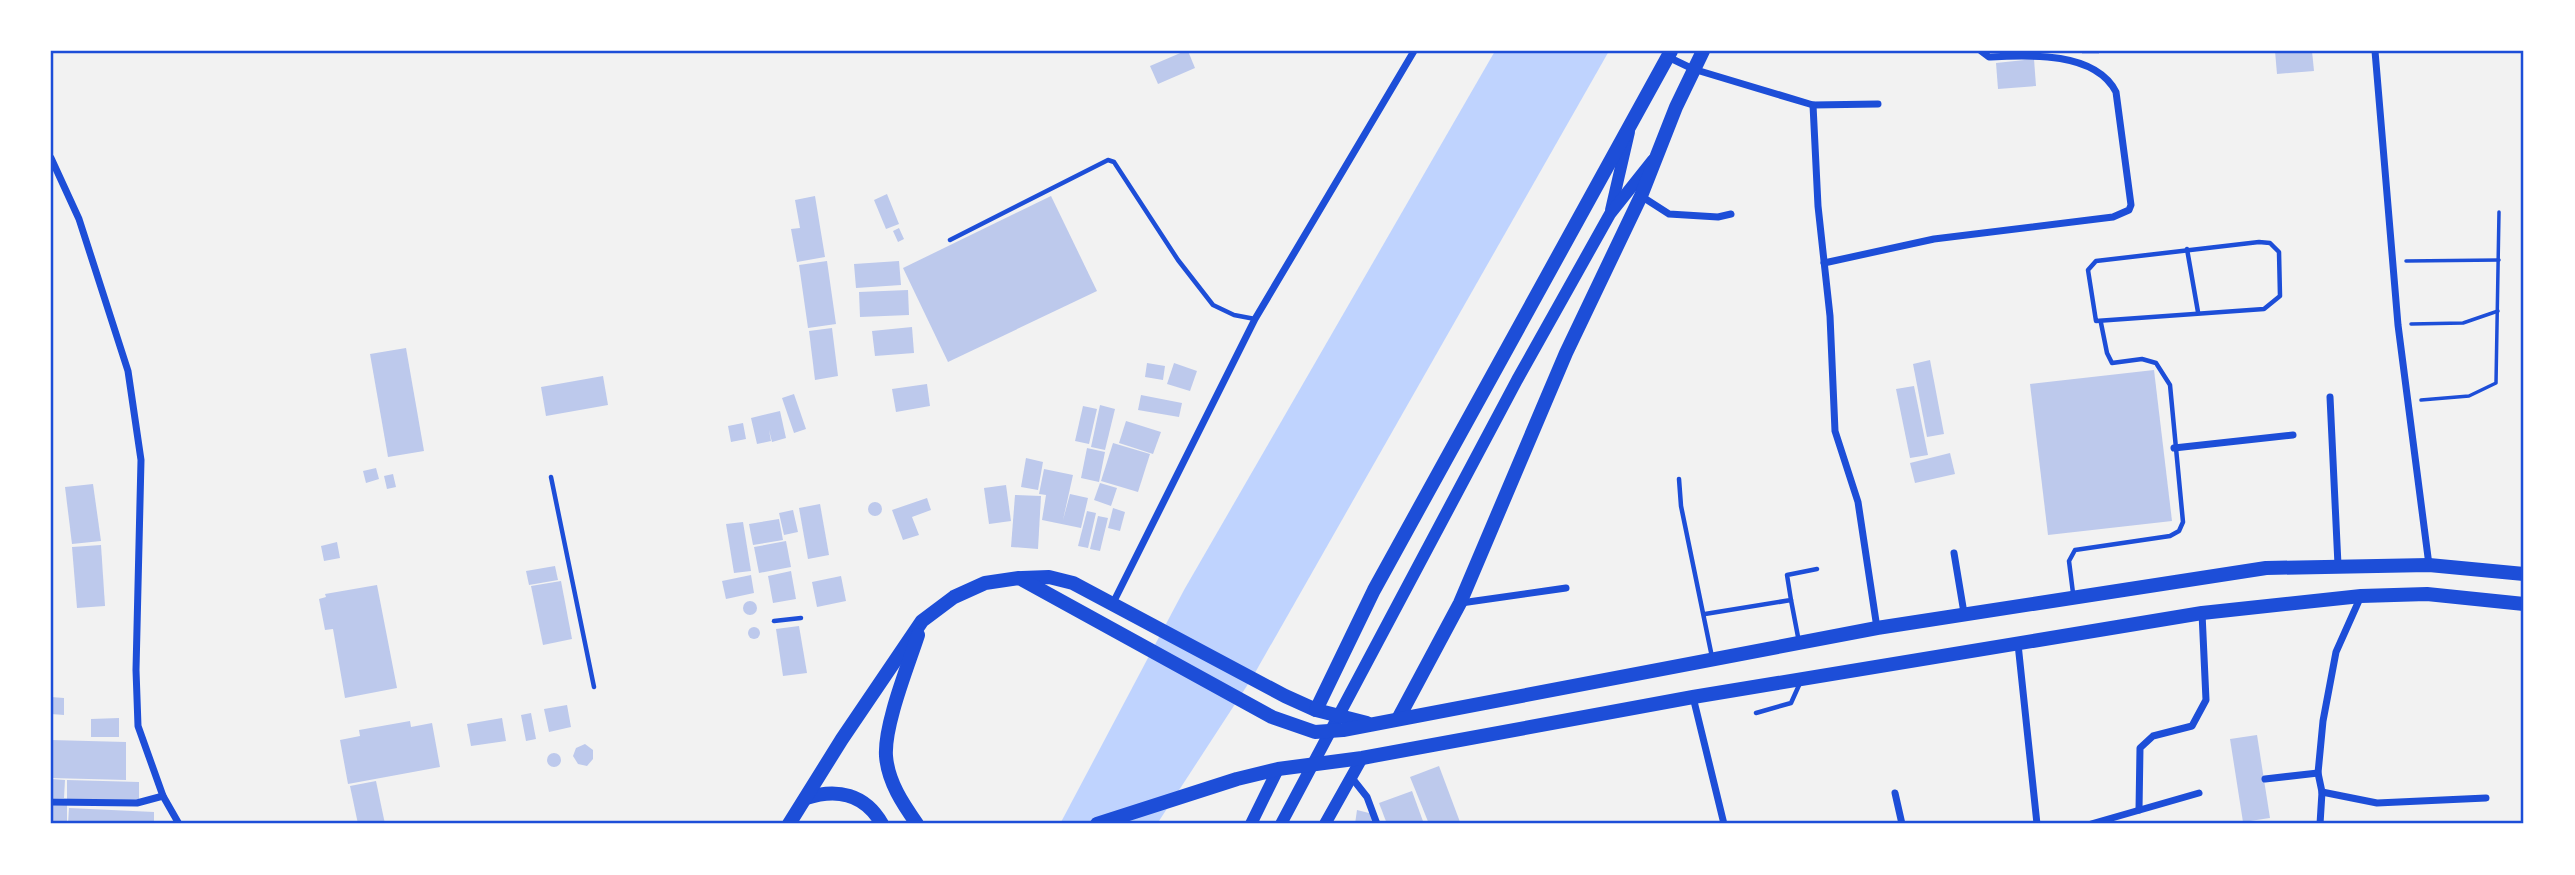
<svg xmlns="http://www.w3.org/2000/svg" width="2575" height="875" viewBox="0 0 2575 875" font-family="Bitter,serif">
  <rect width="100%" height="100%" fill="#f2f2f2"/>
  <!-- water -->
  <path fill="#bfd3fe" d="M 1495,51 L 1609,51 L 1252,678 L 1157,824 L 1060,824 L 1184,590 Z"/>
  <!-- building -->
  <g fill="#bdc9ec">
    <path d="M 1185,51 L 1188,51 L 1195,68 L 1158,84 L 1150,66 Z"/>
    <rect x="2082" y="51" width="17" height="3"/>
    <path d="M 2275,51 L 2312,51 L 2314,71 L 2277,74 Z"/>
    <path d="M 2034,59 L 2036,86 L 1998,89 L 1996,63 Z"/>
    <path d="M 887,194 L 899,224 L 886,229 L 874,200 Z"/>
    <path d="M 815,196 L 825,257 L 797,262 L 791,229 L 800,228 L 795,200 Z"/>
    <path d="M 1051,196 L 1097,291 L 948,362 L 903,268 Z"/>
    <path d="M 899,228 L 904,239 L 898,242 L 893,231 Z"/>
    <path d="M 827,261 L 836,324 L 808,328 L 799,265 Z"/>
    <path d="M 899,261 L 901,285 L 856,288 L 854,264 Z"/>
    <path d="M 908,290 L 909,315 L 860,317 L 859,292 Z"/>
    <path d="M 912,327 L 914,353 L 875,356 L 872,331 Z"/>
    <path d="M 832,328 L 838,376 L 815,380 L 809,331 Z"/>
    <path d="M 406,348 L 424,451 L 388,457 L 370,354 Z"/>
    <path d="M 1930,360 L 1944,434 L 1927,437 L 1913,364 Z"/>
    <path d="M 1147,363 L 1165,366 L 1163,380 L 1145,377 Z"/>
    <path d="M 1174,363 L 1197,371 L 1190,391 L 1167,384 Z"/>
    <path d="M 2154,370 L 2172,521 L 2048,535 L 2030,384 Z"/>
    <path d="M 603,376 L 608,405 L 546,416 L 541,387 Z"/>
    <path d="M 927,384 L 930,406 L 896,412 L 892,389 Z"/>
    <path d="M 1914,386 L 1928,455 L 1910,458 L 1896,389 Z"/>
    <path d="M 794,394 L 806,429 L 794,433 L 782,398 Z"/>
    <path d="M 1141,395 L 1182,403 L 1179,417 L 1138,410 Z"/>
    <path d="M 1100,405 L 1115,409 L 1105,450 L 1091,447 Z"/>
    <path d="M 1083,406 L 1097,409 L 1089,444 L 1075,441 Z"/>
    <path d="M 780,411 L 786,438 L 772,442 L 769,430 L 771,441 L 757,444 L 751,418 Z"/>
    <path d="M 1126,421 L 1161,432 L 1153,454 L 1119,443 Z"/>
    <path d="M 743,423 L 746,439 L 731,442 L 728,426 Z"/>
    <path d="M 1113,443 L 1150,454 L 1138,492 L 1101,481 Z"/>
    <path d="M 1087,448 L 1105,452 L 1099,482 L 1081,478 Z"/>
    <path d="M 1950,453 L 1955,474 L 1915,483 L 1910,463 Z"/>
    <path d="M 1026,458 L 1043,462 L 1038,490 L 1021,487 Z"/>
    <path d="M 376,468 L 379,479 L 366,483 L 363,471 Z"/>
    <path d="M 1044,469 L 1073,475 L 1063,520 L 1070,494 L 1088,498 L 1081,528 L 1042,520 L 1046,495 L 1039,494 Z"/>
    <path d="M 393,474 L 396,487 L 387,489 L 384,476 Z"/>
    <path d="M 1100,483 L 1117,488 L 1111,506 L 1094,500 Z"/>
    <path d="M 93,484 L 101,541 L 72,544 L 65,487 Z"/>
    <path d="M 1006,485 L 1011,521 L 989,524 L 984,488 Z"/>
    <path d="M 1015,495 L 1041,496 L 1038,549 L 1011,547 Z"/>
    <path d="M 927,498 L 931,510 L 912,517 L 919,535 L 903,540 L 892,510 Z"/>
    <circle cx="875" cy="509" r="7"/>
    <path d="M 820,504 L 829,555 L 808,559 L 799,508 Z"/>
    <path d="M 1113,508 L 1125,512 L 1120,531 L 1108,528 Z"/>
    <path d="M 793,510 L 798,532 L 784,535 L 779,513 Z"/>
    <path d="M 1087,511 L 1096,513 L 1088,548 L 1078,546 Z"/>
    <path d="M 1098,516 L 1108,518 L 1100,551 L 1090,549 Z"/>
    <path d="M 779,519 L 783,540 L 753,545 L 749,524 Z"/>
    <path d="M 743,522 L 751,571 L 734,573 L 726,524 Z"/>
    <path d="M 786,541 L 791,567 L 759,573 L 754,547 Z"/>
    <path d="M 337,542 L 340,558 L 324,561 L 321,546 Z"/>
    <path d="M 101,545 L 105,606 L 77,608 L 72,547 Z"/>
    <path d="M 555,566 L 558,580 L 529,585 L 526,571 Z"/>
    <path d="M 791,571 L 796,599 L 773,603 L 768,576 Z"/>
    <path d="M 751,575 L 754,593 L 726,599 L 722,581 Z"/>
    <path d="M 841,576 L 846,601 L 817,607 L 812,582 Z"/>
    <path d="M 561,581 L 572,639 L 543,645 L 531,586 Z"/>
    <path d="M 377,585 L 397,688 L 345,698 L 333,629 L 325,630 L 319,599 L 326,597 L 325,594 Z"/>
    <circle cx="750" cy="608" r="7"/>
    <path d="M 799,626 L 807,673 L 783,676 L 776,629 Z"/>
    <circle cx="754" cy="633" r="6"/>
    <path d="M 51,697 L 64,698 L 64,715 L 51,714 Z"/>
    <path d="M 567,705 L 571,727 L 549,732 L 544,709 Z"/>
    <path d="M 531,713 L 536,739 L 526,741 L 521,715 Z"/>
    <path d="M 119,718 L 119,737 L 91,737 L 91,719 Z"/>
    <path d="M 502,718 L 506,741 L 471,746 L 467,724 Z"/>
    <path d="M 410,721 L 411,727 L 432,723 L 440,767 L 348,784 L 340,740 L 360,736 L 359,730 Z"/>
    <path d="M 2257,735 L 2270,818 L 2243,822 L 2230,739 Z"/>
    <path d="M 51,740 L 126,742 L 126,780 L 51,778 Z"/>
    <path d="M 585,744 L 593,750 L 593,759 L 587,766 L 578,764 L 573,756 L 576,748 Z"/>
    <circle cx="554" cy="760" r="7"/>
    <path d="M 1439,766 L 1460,822 L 1454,824 L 1429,824 L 1410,777 Z"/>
    <path d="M 51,779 L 65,780 L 64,798 L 51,798 Z"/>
    <path d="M 67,780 L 139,782 L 139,801 L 67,799 Z"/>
    <path d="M 376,781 L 385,824 L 358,824 L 350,786 Z"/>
    <path d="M 1412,791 L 1424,824 L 1387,824 L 1379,803 Z"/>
    <rect x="51" y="805" width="16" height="19"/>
    <path d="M 69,808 L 154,812 L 154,824 L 68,824 Z"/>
    <path d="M 1357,810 L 1373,814 L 1371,824 L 1355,824 Z"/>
  </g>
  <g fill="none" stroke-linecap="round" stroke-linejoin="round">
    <!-- path -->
    <g stroke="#1d4ed8" stroke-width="3.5">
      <path d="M 2406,261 L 2499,260"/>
      <path d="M 2411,324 L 2463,323 L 2498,311"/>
      <path d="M 2421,400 L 2469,396 L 2496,383 L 2499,212"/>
    </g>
    <!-- service -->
    <g stroke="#1d4ed8" stroke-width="4.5">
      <path d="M 950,240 L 1108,160 L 1114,162 L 1178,260 L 1213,305 L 1234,315 L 1255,319"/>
      <path d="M 2259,242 L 2270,243 L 2279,252 L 2280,296 L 2264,309 L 2096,321 L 2088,270 L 2096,261 Z"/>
      <path d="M 2187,249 L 2198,312"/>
      <path d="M 551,477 L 594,687"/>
      <path d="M 1679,479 L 1681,506 L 1712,657"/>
      <path d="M 2073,593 L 2069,561 L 2075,550 L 2170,536 L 2179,531 L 2183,522 L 2170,385 L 2156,363 L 2142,359 L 2112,363 L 2107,353 L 2101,323"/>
      <path d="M 1791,600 L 1799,642"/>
      <path d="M 1705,614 L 1791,600 L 1787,575 L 1817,569"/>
      <path d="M 774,621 L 801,618"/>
      <path d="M 1756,713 L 1791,703 L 1800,683"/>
    </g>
    <!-- minor -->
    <g stroke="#1d4ed8" stroke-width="7">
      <path d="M 2375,51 L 2398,325 L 2429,565"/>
      <path d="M 1668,57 L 1693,69 L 1813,105 L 1878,104"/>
      <path d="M 1813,105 L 1818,206 L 1830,316 L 1835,431 L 1858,502 L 1877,628"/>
      <path d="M 51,158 L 79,219 L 128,371 L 141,460 L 136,670 L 138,726 L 163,796 L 179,824"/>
      <path d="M 1641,196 L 1669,214 L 1718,217 L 1731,214"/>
      <path d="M 1824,263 L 1934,239 L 2113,217 L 2129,210 L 2131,205 L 2116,92 C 2095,51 2028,55 1989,57 L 1981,51"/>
      <path d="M 2330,397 L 2338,565"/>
      <path d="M 2174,448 L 2293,435"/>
      <path d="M 1954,553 L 1964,613"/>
      <path d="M 1113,603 L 1255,319 L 1414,51"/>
      <path d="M 1461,603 L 1566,588"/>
      <path d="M 2018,644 L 2037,824"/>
      <path d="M 1693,697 L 1724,824"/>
      <path d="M 1352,778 L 1367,797 L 1377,824"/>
      <path d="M 2265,779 L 2318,773"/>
      <path d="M 2322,792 L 2377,803 L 2486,798"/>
      <path d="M 1895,793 L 1902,824"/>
      <path d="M 51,802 L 137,803 L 163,796"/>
      <path d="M 2139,810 L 2140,748 L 2153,736 L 2192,726 L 2206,700 L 2202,613"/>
      <path d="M 2091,824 L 2199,793"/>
      <path d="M 2320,824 L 2322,792 L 2318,773 L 2323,721 L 2336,652 L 2361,596"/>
    </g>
    <!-- secondary -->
    <g stroke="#1d4ed8" stroke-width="12">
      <path d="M 1611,210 L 1629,132"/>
      <path d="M 1251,824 L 1278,769"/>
      <path d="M 1281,824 L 1517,380 L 1610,214 L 1653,160"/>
      <path d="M 1325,824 L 1362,758"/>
    </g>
    <!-- primary -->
    <g stroke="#1d4ed8" stroke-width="14">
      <path d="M 1022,578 L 1049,577 L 1073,583 L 1285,696 L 1316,710 L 1367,723"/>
      <path d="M 1316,710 L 1374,590 L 1671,51"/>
      <path d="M 1398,719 L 1460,603 L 1566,353 L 1641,196 L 1676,107 L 1703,51"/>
      <path d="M 806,798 C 837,788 865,794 882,824"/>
      <path d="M 789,824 L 842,739 L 922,621 L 954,597 L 985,583 L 1019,578 L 1272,717 L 1315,732 L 1343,730 L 1877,628 L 2266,568 L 2429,565 L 2524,574"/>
      <path d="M 917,824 C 903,804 888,782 886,756 C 884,725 908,666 918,635"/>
      <path d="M 1097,824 L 1237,779 L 1278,769 L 1362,758 L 1693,697 L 2202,613 L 2361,596 L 2427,594 L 2524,604"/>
    </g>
  </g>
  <!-- border -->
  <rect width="2575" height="875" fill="none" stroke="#ffffff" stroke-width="105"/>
  <rect x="52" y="52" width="2470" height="770" fill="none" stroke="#1d4ed8" stroke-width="2.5"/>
</svg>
